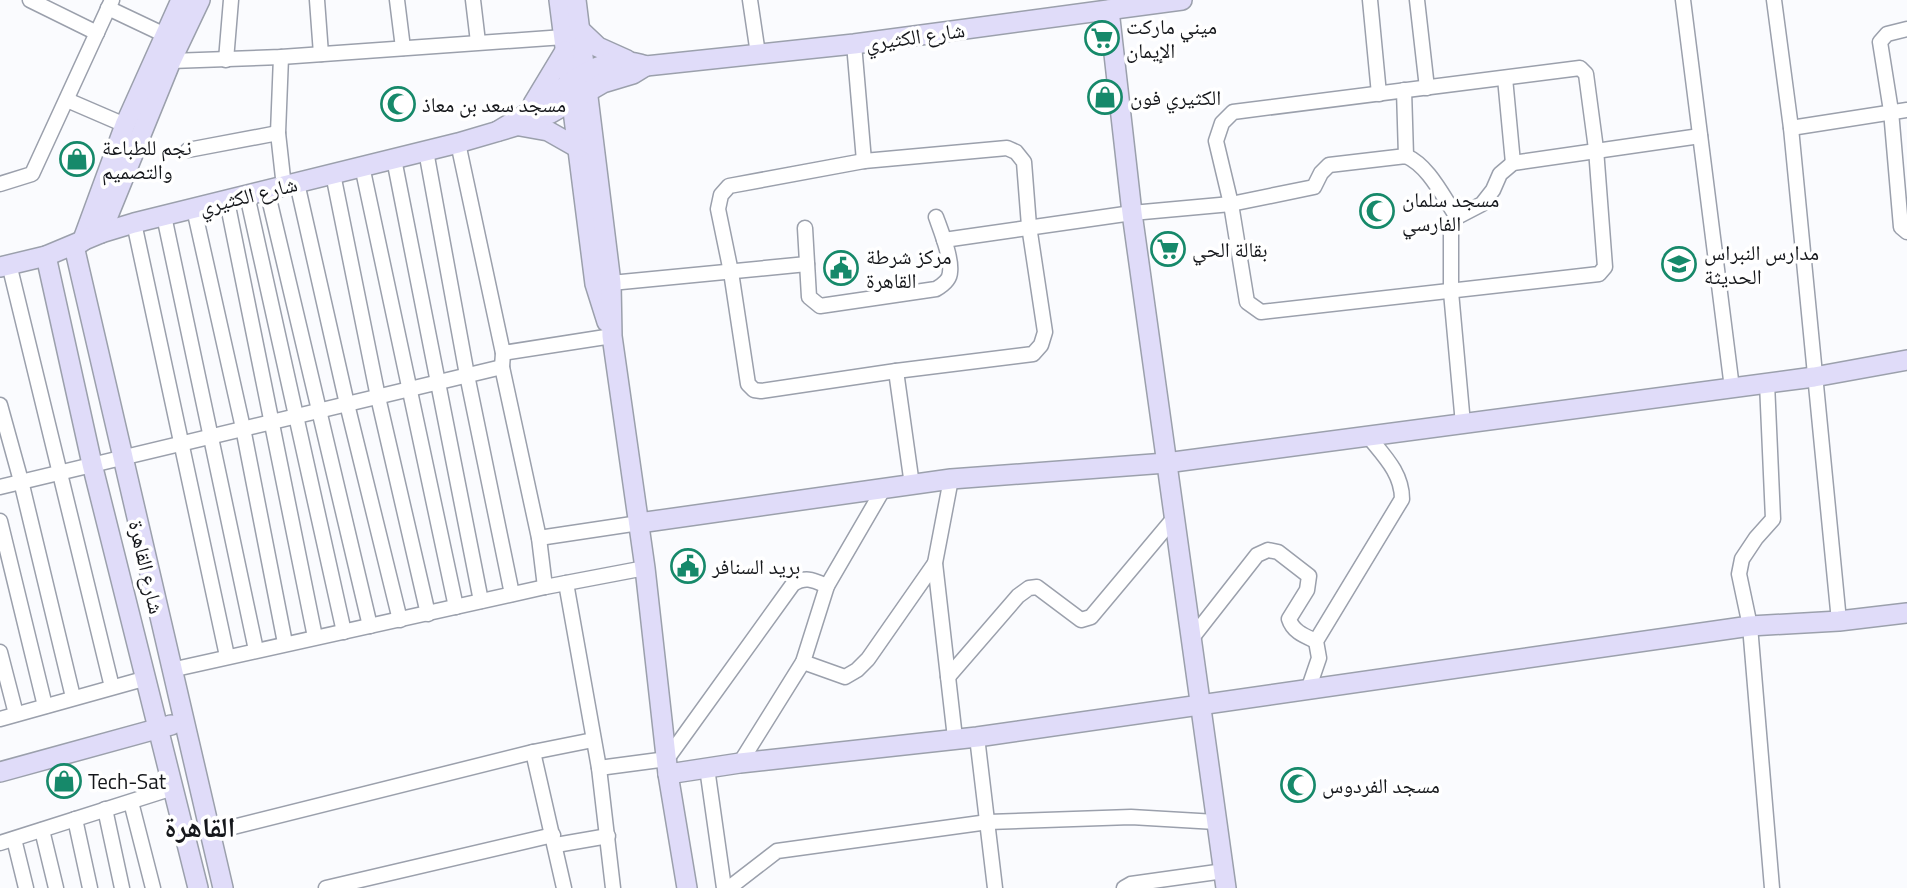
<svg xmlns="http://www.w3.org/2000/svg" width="1907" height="888" viewBox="0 0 1907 888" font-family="'Titillium Web','Noto Naskh Arabic',sans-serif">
  <rect width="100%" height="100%" fill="#fafbfe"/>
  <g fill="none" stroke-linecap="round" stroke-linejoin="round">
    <!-- street casing -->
    <g stroke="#9ba0ac" stroke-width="17">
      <g id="street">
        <path d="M 30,0 L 97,33"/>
        <path d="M 317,0 L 321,54"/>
        <path d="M 397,0 L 403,48"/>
        <path d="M 473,0 L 478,42"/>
        <path d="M 750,0 L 758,54"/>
        <path d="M 1370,0 L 1379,94"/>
        <path d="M 1417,0 L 1427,88"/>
        <path d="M 1683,0 L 1732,388"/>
        <path d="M 1774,0 L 1791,128 L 1839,621"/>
        <path d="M 108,8 L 165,35"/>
        <path d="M 1907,29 L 1887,34 L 1880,42 L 1891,111 L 1901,227 L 1907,232"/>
        <path d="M 854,44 L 864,161"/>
        <path d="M 281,57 L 278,133 L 284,187"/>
        <path d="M 226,60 L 231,0"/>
        <path d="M 171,61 L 281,57 L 564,37"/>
        <path d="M 1580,68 L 1586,74 L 1596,149 L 1605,267 L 1599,274 L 1261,312 L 1247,302 L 1231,204 L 1216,141 L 1222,123 L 1233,112 Z"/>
        <path d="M 1505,78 L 1513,163"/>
        <path d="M 1404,90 L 1406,156"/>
        <path d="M 67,100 L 125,125"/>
        <path d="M 1791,128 L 1907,110"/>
        <path d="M 458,143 L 503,353 L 502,367 L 539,538 L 545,587"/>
        <path d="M 1007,148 L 1016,152 L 1024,162 L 1029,226 L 1045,332 L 1041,345 L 1033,354 L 896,371 L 761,391 L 754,390 L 748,384 L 731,272 L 718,209 L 721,195 L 729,186 L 864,161 Z"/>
        <path d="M 188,150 L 278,133"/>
        <path d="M 426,151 L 467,375 L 512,594"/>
        <path d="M 394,159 L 481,601"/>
        <path d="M 362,166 L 456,607"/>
        <path d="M 333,174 L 378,397 L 428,614"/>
        <path d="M 297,183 L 347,404 L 400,620"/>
        <path d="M 0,184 L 32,174 L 112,0"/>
        <path d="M 267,190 L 370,626"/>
        <path d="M 247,195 L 344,632"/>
        <path d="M 227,201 L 315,637"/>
        <path d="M 194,209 L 243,428 L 285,643"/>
        <path d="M 164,216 L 256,650"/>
        <path d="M 134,223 L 227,656"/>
        <path d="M 805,228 L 809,297 L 820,306 L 936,289 C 943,285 950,280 950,272 C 952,258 941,231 936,217"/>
        <path d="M 944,240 L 1132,213 L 1231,204 L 1314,187 L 1321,173 L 1329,165 L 1406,156 C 1429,166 1443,197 1457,217"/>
        <path d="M 9,264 L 112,687"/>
        <path d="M 611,283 L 807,264"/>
        <path d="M 503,353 L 612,336"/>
        <path d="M 896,371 L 912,485"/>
        <path d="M 1767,383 L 1773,519 L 1756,538 L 1742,559 L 1739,574 L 1750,626 L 1772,888"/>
        <path d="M 0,405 L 21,481 L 73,697"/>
        <path d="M 1463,424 L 1451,292 L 1451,226 L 1457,217 L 1482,204 L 1493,190 L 1500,174 L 1513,163 L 1700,136"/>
        <path d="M 951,479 L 935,563 L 955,738"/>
        <path d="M 0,487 L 502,367"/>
        <path d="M 0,521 L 45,706"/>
        <path d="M 539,538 L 639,523"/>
        <path d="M 566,583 L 599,768 L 613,888"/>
        <path d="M 1192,638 L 1257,555 L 1268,550 L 1278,552 L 1309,576 L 1307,590 L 1289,619 C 1293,632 1305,636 1316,641"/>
        <path d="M 0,652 L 16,714"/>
        <path d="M 803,662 L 845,677 L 857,670 L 868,659 L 935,563"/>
        <path d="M 171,670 L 545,587 L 645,568"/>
        <path d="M 948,677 L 1018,596 L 1029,588 L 1037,587 L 1081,620 L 1091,617 L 1174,518"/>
        <path d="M 1308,690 L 1319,658 L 1316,641 L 1402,499 C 1402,473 1384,456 1368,436"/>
        <path d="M 0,719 L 147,678"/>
        <path d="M 977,737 L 995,888"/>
        <path d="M 533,752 L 564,888"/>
        <path d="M 740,763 L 803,662 L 827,586 L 884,488"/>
        <path d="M 599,768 L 667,759 L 793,584 C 806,576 813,580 827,586"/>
        <path d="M 707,768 L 724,888"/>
        <path d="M 131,802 L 153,888"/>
        <path d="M 105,809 L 122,888"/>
        <path d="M 75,819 L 90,888"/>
        <path d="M 42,830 L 56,888"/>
        <path d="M 209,833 L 533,752 L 593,740"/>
        <path d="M 14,839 L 26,888"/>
        <path d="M 0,843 L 173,788"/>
        <path d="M 556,845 L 608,836"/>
        <path d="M 326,888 L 553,835"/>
        <path d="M 729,888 L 777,851 L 988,822 L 1131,817 L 1216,822"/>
        <path d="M 1124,888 L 1131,884 L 1224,871"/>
      </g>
    </g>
    <!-- secondary casing -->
    <g stroke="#9ba0ac" stroke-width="22">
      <g id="secondary">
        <path d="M 559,0 L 595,284 L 607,322"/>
        <path d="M 576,0 L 611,283 L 612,336 L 645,568 L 668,774 L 687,888"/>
        <path d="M 1109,10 L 1132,213 L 1226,888"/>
        <path d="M 580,30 L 598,47 L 627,60"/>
        <path d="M 533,104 L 565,51"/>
        <path d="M 520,126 L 548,131 L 578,148"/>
        <path d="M 498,131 C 512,122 527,115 540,105 C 573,82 603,50 646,66 L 854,44 L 1182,0"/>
        <path d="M 101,233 L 171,61 L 200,0"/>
        <path d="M 82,242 L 125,125 L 181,0"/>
        <path d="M 74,246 L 223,888"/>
        <path d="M 46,256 L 92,464 L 198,888"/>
        <path d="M 0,267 L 46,256 L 101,233 L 134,223 L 458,143 L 516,126 L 551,113 L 603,83 L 633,74 L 646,66"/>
        <path d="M 639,523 L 951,479 L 1166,463 L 1814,377 L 1907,360"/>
        <path d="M 0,772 L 171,725"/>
        <path d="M 668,774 L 740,763 L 977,737 L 1750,626 L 1839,621 L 1907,613"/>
      </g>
    </g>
    <!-- street -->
    <use href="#street" stroke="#fff" stroke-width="14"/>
    <!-- secondary -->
    <use href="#secondary" stroke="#e0dcf9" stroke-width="19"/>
  </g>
  <!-- icons -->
  <defs>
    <g id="supermarket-ring" transform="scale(1.75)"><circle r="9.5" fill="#fff" stroke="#16896a" stroke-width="1.5"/><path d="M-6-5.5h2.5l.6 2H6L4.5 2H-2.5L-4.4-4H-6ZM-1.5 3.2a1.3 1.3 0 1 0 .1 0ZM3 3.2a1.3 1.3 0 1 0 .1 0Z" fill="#16896a"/></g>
    <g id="shop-ring" transform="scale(1.75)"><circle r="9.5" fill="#fff" stroke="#16896a" stroke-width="1.5"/><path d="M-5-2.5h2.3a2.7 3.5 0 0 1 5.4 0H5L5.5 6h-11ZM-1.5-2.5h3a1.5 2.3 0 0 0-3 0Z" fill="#16896a"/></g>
    <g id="mosque-ring" transform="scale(1.75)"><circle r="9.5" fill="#fff" stroke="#16896a" stroke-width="1.5"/><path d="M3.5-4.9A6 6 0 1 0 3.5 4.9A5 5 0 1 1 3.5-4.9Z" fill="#16896a"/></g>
    <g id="school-ring" transform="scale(1.75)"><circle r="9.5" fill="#fff" stroke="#16896a" stroke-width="1.5"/><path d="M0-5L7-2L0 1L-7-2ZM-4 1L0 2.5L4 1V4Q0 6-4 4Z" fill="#16896a"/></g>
    <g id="civic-ring" transform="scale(1.75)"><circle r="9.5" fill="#fff" stroke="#16896a" stroke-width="1.5"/><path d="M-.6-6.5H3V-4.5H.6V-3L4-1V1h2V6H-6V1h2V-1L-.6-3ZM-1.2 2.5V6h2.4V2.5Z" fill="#16896a"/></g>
  </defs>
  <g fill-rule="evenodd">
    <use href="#supermarket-ring" x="1102" y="38"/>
    <use href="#shop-ring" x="1105" y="97"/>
    <use href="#mosque-ring" x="398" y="104"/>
    <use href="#shop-ring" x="77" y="159"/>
    <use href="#mosque-ring" x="1377" y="211"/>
    <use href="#supermarket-ring" x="1168" y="249"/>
    <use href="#school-ring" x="1679" y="264"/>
    <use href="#civic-ring" x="841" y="268"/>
    <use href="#civic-ring" x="688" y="566"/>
    <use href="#shop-ring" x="64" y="781"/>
    <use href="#mosque-ring" x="1298" y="785"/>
  </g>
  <g text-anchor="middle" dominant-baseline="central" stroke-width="7" stroke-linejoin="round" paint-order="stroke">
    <!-- poi labels -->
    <g font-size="21" fill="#15171b" stroke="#fff" text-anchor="start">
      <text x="1126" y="26">ميني ماركت<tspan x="1126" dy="24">الإيمان</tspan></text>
      <text x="1130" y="97">الكثيري فون</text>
      <text x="422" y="104">مسجد سعد بن معاذ</text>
      <text x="102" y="147">نجم للطباعة<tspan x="102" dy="24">والتصميم</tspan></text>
      <text x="1402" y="199">مسجد سلمان<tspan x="1402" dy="24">الفارسي</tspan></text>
      <text x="1192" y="249">بقالة الحي</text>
      <text x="1704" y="252">مدارس النبراس<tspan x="1704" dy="24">الحديثة</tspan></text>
      <text x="866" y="256">مركز شرطة<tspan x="866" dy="24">القاهرة</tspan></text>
      <text x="712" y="566">بريد السنافر</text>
      <text x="88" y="781">Tech-Sat</text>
      <text x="1322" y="785">مسجد الفردوس</text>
    </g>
    <!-- street labels -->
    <g font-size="21" fill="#15171b" stroke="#fff">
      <text transform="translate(915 36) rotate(-8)">شارع الكثيري</text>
      <text transform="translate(248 195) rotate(-14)">شارع الكثيري</text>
      <text transform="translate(147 567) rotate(77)">شارع القاهرة</text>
    </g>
    <!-- district labels -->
    <g font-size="28" font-weight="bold" fill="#15171b" stroke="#fff">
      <text x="200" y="826">القاهرة</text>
    </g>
  </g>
</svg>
